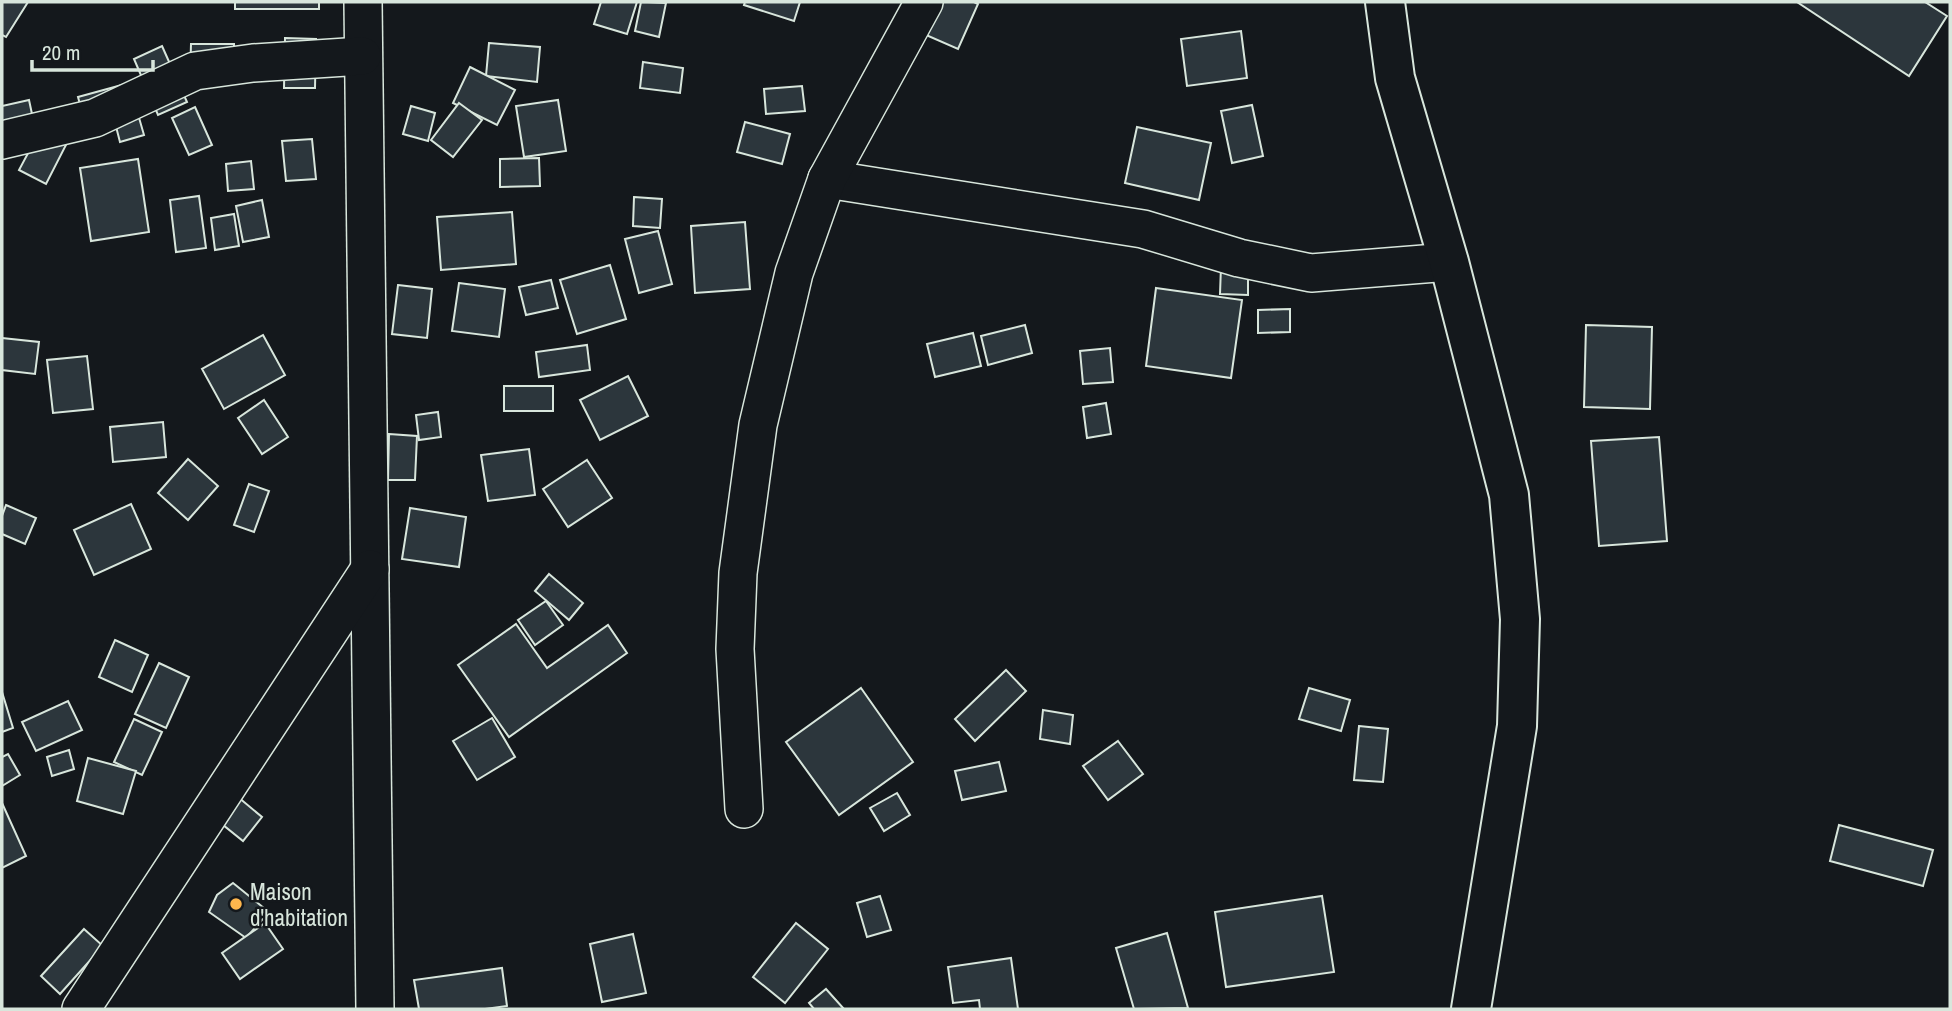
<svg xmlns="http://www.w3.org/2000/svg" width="1952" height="1011" viewBox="0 0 1952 1011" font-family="'Archivo Narrow',sans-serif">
  <rect width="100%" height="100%" fill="#14181c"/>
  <!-- building -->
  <g fill="#2c363c" stroke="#d8e6dc" stroke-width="2">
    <path d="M 2,2 L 28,2 L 6,37 L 2,35 Z"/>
    <rect x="235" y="2" width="84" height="7"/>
    <path d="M 601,2 L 637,2 L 627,34 L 594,24 Z"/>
    <path d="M 641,2 L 666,3 L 659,37 L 635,31 Z"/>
    <path d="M 745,2 L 800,2 L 794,21 L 744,5 Z"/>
    <path d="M 941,2 L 974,2 L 978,4 L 958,49 L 926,35 Z"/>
    <path d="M 1797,2 L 1925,2 L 1947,16 L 1909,76 Z"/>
    <path d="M 1241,31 L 1247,78 L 1187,86 L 1181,39 Z"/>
    <path d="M 285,38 L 316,39 L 315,88 L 284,88 Z"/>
    <path d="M 489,43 L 540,47 L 537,82 L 486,76 Z"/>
    <path d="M 191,44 L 234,44 L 234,77 L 190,77 Z"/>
    <path d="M 162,46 L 187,102 L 158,115 L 134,59 Z"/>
    <path d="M 643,62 L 683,68 L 680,93 L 640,88 Z"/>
    <path d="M 470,67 L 515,90 L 497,125 L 453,103 Z"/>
    <path d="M 129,83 L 144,135 L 120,142 L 113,115 L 85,123 L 78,97 Z"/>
    <path d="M 802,86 L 805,111 L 766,114 L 764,89 Z"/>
    <path d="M 29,100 L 35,128 L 2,135 L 2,106 Z"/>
    <path d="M 558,100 L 566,151 L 524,157 L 516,106 Z"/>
    <path d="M 459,103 L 482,120 L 453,157 L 431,140 Z"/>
    <path d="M 1252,105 L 1263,156 L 1232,163 L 1221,111 Z"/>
    <path d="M 411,106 L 435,113 L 428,141 L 403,134 Z"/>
    <path d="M 195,107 L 212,145 L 189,155 L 172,118 Z"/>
    <path d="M 745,122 L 790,134 L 782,164 L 737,152 Z"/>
    <path d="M 42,127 L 68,141 L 46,184 L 19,170 Z"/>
    <path d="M 1137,127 L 1211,143 L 1199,200 L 1125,183 Z"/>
    <path d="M 312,139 L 316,179 L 286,181 L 282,141 Z"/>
    <path d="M 539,158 L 540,186 L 500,187 L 500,159 Z"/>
    <path d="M 138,159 L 149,232 L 91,241 L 80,168 Z"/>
    <path d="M 251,161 L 254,189 L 228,191 L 226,164 Z"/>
    <path d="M 199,196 L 206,248 L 176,252 L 170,200 Z"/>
    <path d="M 634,197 L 662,199 L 660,228 L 633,226 Z"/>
    <path d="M 262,200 L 269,237 L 243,242 L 236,206 Z"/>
    <path d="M 512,212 L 516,264 L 441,270 L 437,217 Z"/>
    <path d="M 234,214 L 239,246 L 215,250 L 211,218 Z"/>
    <path d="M 745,222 L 750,289 L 695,293 L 691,226 Z"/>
    <path d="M 658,231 L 672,284 L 639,293 L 625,239 Z"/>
    <path d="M 610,265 L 626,319 L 577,334 L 560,280 Z"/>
    <path d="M 1221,266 L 1248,267 L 1248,295 L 1220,294 Z"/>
    <path d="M 551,280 L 558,308 L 526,315 L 519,287 Z"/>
    <path d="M 459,283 L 505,289 L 499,337 L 452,331 Z"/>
    <path d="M 398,285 L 432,289 L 427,338 L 392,334 Z"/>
    <path d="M 1156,288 L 1242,300 L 1231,378 L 1146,366 Z"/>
    <path d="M 1290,309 L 1290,332 L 1258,333 L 1258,310 Z"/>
    <path d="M 1025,325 L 1032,353 L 988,365 L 981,336 Z"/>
    <path d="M 1586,325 L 1652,327 L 1650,409 L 1584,407 Z"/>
    <path d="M 973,333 L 981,366 L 935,377 L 927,344 Z"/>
    <path d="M 263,335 L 285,375 L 224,409 L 202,369 Z"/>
    <path d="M 2,338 L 39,342 L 35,374 L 2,370 Z"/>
    <path d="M 587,345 L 590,370 L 539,377 L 536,352 Z"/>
    <path d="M 1110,348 L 1113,382 L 1083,384 L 1080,351 Z"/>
    <path d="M 87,356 L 93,409 L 53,413 L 47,360 Z"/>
    <path d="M 628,376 L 648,416 L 600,440 L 580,400 Z"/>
    <rect x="504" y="386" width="49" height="25"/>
    <path d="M 264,400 L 288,437 L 262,454 L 238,418 Z"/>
    <path d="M 1106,403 L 1111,434 L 1087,438 L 1083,407 Z"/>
    <path d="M 438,412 L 441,437 L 419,440 L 416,415 Z"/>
    <path d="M 163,422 L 166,457 L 113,462 L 110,427 Z"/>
    <path d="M 389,434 L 417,436 L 415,480 L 388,480 Z"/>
    <path d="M 1659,437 L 1667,541 L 1599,546 L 1591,441 Z"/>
    <path d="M 529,449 L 535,495 L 488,501 L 481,455 Z"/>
    <path d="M 188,459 L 218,486 L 188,520 L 158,493 Z"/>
    <path d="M 587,460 L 612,498 L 568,527 L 543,489 Z"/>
    <path d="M 249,484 L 269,491 L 254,532 L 234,525 Z"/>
    <path d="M 131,504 L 151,549 L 94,575 L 74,530 Z"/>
    <path d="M 6,505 L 36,518 L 25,544 L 2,534 L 2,516 Z"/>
    <path d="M 410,508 L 466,517 L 459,567 L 402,559 Z"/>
    <path d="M 549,574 L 583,603 L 569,620 L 535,591 Z"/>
    <path d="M 546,601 L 563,625 L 535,645 L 518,620 Z"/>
    <path d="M 516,624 L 547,668 L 608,625 L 627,653 L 509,737 L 458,665 Z"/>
    <path d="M 115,640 L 148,655 L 132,692 L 99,677 Z"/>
    <path d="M 159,663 L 189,677 L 166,728 L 135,714 Z"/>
    <path d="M 1006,670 L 1026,691 L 975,741 L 955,719 Z"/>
    <path d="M 861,688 L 913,762 L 839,815 L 786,742 Z"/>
    <path d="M 1309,688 L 1350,700 L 1341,731 L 1299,719 Z"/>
    <path d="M 2,692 L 13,728 L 2,732 Z"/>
    <path d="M 68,701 L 82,730 L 36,751 L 22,722 Z"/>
    <path d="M 1043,710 L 1073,715 L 1070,744 L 1040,739 Z"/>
    <path d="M 492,718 L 515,757 L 477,780 L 453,741 Z"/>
    <path d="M 134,719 L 162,732 L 142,775 L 114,762 Z"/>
    <path d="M 1359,726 L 1388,729 L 1383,782 L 1354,780 Z"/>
    <path d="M 1118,741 L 1143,774 L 1108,800 L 1083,766 Z"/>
    <path d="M 69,750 L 74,769 L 52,776 L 47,757 Z"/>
    <path d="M 8,754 L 20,775 L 2,786 L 2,757 Z"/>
    <path d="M 88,758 L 136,771 L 123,814 L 77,801 Z"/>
    <path d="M 999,762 L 1006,791 L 962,800 L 955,771 Z"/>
    <path d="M 226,787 L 262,817 L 243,841 L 207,812 Z"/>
    <path d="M 897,793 L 910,815 L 884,831 L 870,808 Z"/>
    <path d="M 2,803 L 26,856 L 2,868 Z"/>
    <path d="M 1839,825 L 1933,850 L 1923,886 L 1830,861 Z"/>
    <path d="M 233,883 L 269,912 L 246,938 L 209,912 L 217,895 Z"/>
    <path d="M 880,896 L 891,930 L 867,937 L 857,903 Z"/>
    <path d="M 1322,896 L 1334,972 L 1226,987 L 1215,912 Z"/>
    <path d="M 265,923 L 283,949 L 240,979 L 222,953 Z"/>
    <path d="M 796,923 L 828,949 L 785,1003 L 753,977 Z"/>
    <path d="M 84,929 L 103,946 L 60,994 L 41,976 Z"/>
    <path d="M 1167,933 L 1188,1008 L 1134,1009 L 1116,948 Z"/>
    <path d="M 633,934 L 646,993 L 602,1002 L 590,944 Z"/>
    <path d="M 1011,958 L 1018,1009 L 980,1009 L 979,1000 L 953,1003 L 948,967 Z"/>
    <path d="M 502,968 L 507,1006 L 485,1009 L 419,1009 L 414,980 Z"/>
    <path d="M 826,989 L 844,1009 L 814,1009 L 809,1003 Z"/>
  </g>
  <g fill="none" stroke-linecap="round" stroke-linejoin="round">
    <!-- minor casing -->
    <g stroke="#d8e6dc" stroke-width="40">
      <g id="minor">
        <path d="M 363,2 L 375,1009"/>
        <path d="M 2,140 L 95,118 L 195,71 L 253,63 L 362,56"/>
        <path d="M 827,179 L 1143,229 L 1239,258 L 1311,273 L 1449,262"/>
        <path d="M 744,809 L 735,649 L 738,573 L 758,425 L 794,273 L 827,179 L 924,2"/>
        <path d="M 81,1009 L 370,569"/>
      </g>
    </g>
    <!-- secondary casing -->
    <g stroke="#d8e6dc" stroke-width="42">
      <path id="secondary" d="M 1385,2 L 1395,78 L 1449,262 L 1509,495 L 1520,619 L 1517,726 L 1471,1009"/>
    </g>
    <!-- minor -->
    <use href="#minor" stroke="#14181c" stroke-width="37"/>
    <!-- secondary -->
    <use href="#secondary" stroke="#14181c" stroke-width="38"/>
  </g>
  <!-- markers -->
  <circle fill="#ffb74d" stroke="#14181c" stroke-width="2.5" cx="236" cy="904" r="7"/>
  <g text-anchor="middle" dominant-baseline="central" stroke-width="5" stroke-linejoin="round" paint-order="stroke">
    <!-- poi labels -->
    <g font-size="23" fill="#d8e6dc" stroke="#14181c" text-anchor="start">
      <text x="250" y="891">Maison<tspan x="250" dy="26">d'habitation</tspan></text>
    </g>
  </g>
  <!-- border -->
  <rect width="1952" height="1011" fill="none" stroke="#d8e6dc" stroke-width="7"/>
  <!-- scale -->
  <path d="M32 60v10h121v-10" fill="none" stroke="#d8e6dc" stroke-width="3.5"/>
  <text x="42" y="60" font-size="21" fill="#d8e6dc" stroke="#14181c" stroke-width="5" paint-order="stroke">20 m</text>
</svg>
